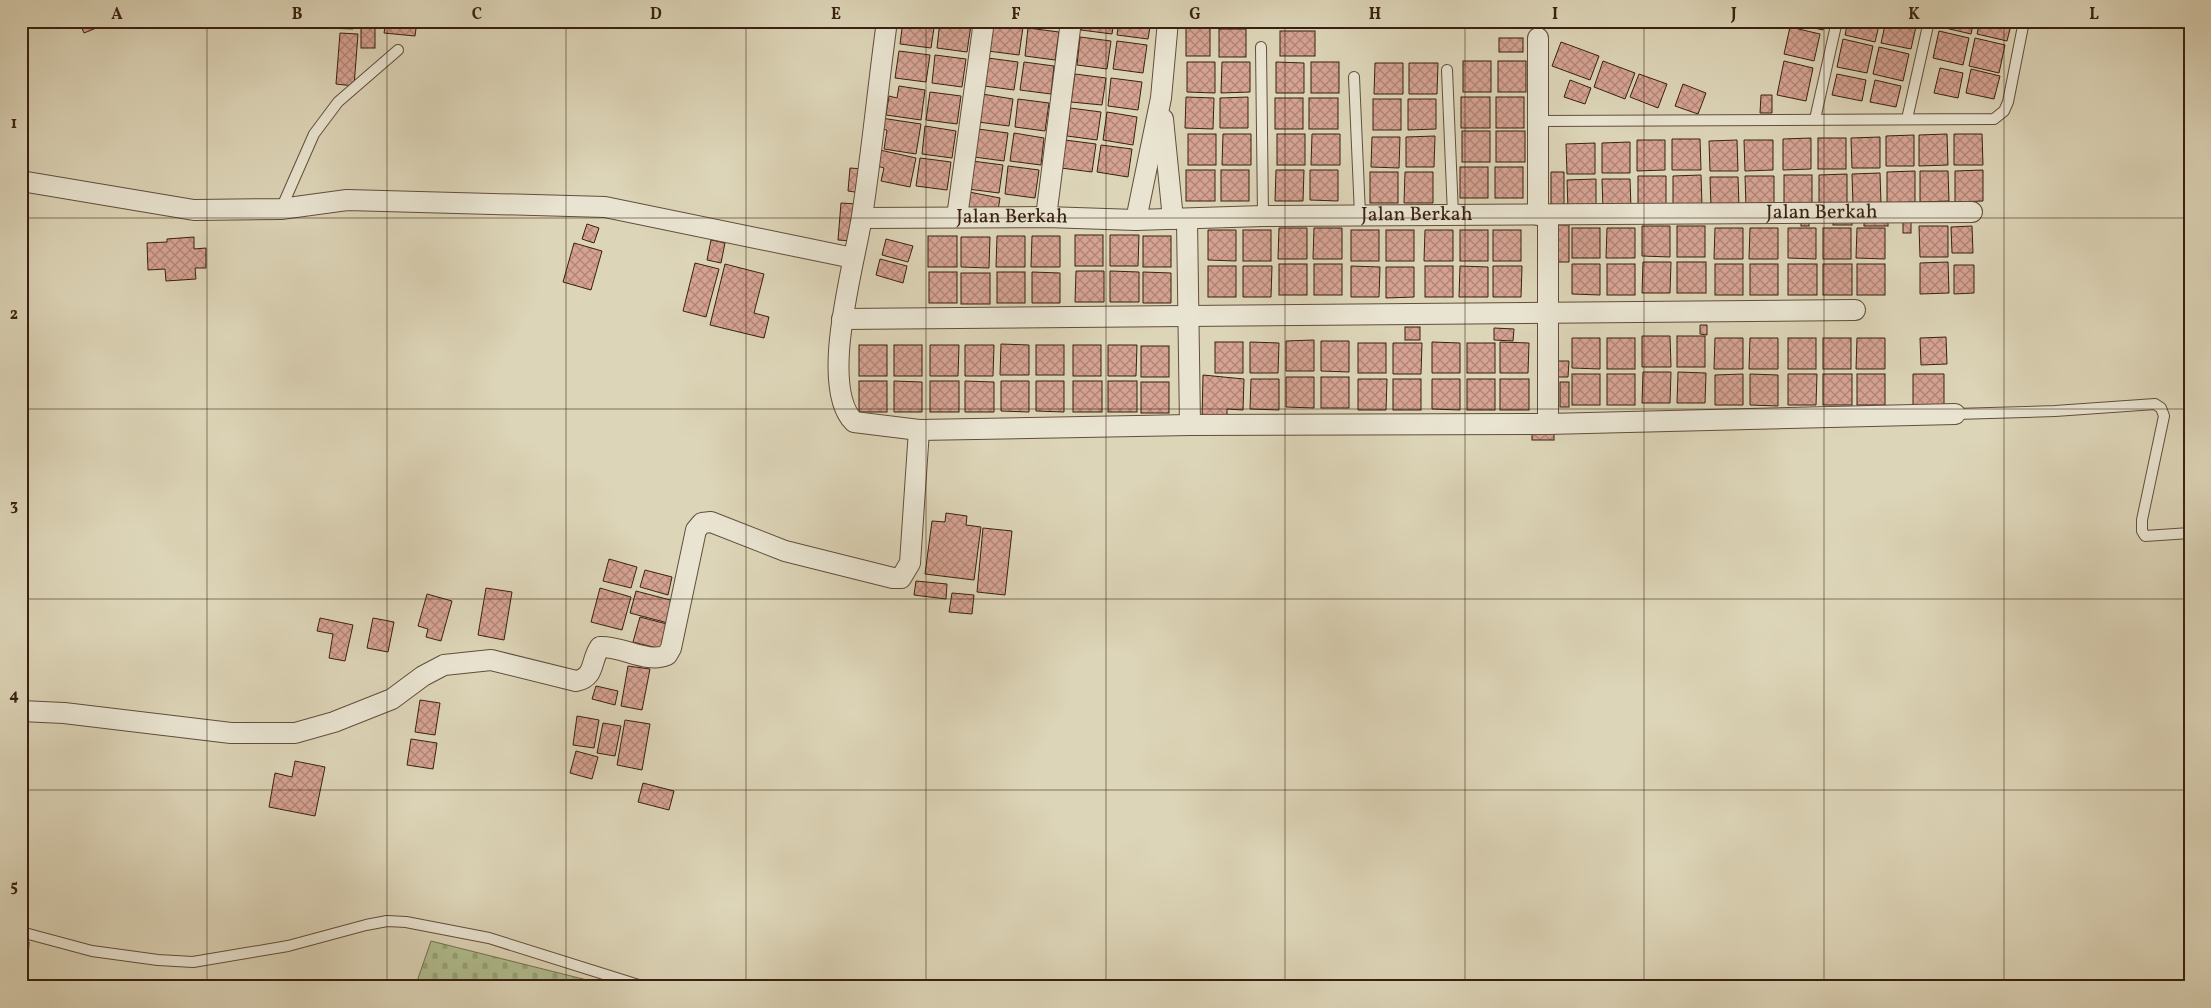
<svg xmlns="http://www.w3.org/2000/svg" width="2211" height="1008" viewBox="0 0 2211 1008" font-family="Vollkorn,serif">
  <defs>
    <pattern id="cemetery-stones" width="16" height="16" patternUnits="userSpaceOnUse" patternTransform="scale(1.25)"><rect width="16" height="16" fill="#b0bd8f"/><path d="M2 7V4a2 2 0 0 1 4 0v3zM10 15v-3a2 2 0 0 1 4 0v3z" fill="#98a27a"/></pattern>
    <pattern id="building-cross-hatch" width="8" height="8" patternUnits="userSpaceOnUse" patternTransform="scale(1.25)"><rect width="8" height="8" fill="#d6a393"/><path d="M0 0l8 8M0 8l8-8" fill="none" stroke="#af8477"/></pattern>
  </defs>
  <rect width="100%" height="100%" fill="#ddd5b8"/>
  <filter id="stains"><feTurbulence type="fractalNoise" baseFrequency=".004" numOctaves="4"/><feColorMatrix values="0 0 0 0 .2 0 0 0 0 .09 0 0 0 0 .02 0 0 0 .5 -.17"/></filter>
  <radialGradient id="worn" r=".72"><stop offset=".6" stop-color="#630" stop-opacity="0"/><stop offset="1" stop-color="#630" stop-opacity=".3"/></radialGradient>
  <!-- cemetery -->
  <path fill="url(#cemetery-stones)" stroke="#746f50" d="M 431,941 L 615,987 L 415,987 Z"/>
  <!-- building -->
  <g fill="url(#building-cross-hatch)" stroke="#392111">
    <path d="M 79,21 L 114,21 L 84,33 Z"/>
    <path d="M 325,21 L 354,21 L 353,29 L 325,28 Z"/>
    <path d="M 386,21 L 417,21 L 415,36 L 384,33 Z"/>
    <path d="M 903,21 L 935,21 L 931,48 L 900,44 Z"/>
    <path d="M 940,21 L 971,25 L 967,52 L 937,48 Z"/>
    <path d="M 1035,21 L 1060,21 L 1059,24 Z"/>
    <path d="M 1082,21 L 1114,21 L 1112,34 L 1081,30 Z"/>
    <path d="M 1119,21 L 1151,21 L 1148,39 L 1117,35 Z"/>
    <path d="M 1793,21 L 1824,21 L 1823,30 L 1792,23 Z"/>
    <path d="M 1848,21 L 1880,21 L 1875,42 L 1845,35 Z"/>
    <path d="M 1886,21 L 1917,22 L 1911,49 L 1881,43 Z"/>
    <path d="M 1942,21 L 1974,21 L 1971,34 L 1941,27 Z"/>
    <path d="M 1980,21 L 2012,21 L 2007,41 L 1977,34 Z"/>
    <path d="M 992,23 L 1023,27 L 1019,55 L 988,51 Z"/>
    <rect x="1186" y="25" width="24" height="31"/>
    <rect x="361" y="26" width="14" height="22"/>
    <path d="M 1790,27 L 1820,34 L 1814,61 L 1784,54 Z"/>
    <path d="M 1028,28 L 1059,32 L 1055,60 L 1025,56 Z"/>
    <rect x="1219" y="29" width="27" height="28"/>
    <rect x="1280" y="31" width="35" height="25"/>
    <path d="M 1939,31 L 1969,38 L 1963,65 L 1933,58 Z"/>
    <path d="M 340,33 L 358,34 L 354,86 L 336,84 Z"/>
    <path d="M 1080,37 L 1111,41 L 1107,69 L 1077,65 Z"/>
    <rect x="1499" y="38" width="24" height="14"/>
    <path d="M 1975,38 L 2005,45 L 1999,73 L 1969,66 Z"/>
    <path d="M 1843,39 L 1873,46 L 1867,73 L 1837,67 Z"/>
    <path d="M 1117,41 L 1147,45 L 1143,73 L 1113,69 Z"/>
    <path d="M 1561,42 L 1599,56 L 1590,80 L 1552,66 Z"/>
    <path d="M 1879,47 L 1909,54 L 1903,81 L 1873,74 Z"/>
    <path d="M 899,51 L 930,55 L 926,82 L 895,78 Z"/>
    <path d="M 935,55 L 966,59 L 962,87 L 932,83 Z"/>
    <path d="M 988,58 L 1018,62 L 1014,90 L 984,86 Z"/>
    <rect x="1463" y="61" width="28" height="31"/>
    <rect x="1498" y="61" width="28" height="31"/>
    <path d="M 1603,61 L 1635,73 L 1625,99 L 1594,87 Z"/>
    <path d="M 1784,61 L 1813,68 L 1806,101 L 1777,95 Z"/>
    <path d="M 1024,62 L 1054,66 L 1051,94 L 1020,90 Z"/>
    <path d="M 1187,62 L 1215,62 L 1215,93 L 1187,92 Z"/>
    <path d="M 1222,62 L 1250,62 L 1250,92 L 1221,93 Z"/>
    <path d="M 1276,62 L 1304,63 L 1304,93 L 1276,93 Z"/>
    <rect x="1311" y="62" width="28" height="31"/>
    <path d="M 1375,63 L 1403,63 L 1403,94 L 1374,94 Z"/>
    <path d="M 1409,63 L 1438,63 L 1437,94 L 1409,94 Z"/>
    <path d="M 1940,68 L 1963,73 L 1958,98 L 1934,93 Z"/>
    <path d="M 1971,69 L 2000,76 L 1994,99 L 1966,93 Z"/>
    <path d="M 1075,74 L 1106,78 L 1102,105 L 1071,102 Z"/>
    <path d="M 1639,74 L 1667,84 L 1658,108 L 1630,97 Z"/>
    <path d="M 1837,74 L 1866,80 L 1862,101 L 1832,95 Z"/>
    <path d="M 1111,78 L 1142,82 L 1138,110 L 1108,106 Z"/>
    <path d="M 1570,80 L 1591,88 L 1585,104 L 1564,97 Z"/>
    <path d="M 1875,80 L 1901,86 L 1896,107 L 1870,102 Z"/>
    <path d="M 1683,84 L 1706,93 L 1698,114 L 1675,106 Z"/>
    <path d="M 899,86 L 925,90 L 921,120 L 886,115 L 889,96 L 897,98 Z"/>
    <path d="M 930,92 L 961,96 L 957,124 L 926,120 Z"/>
    <path d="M 982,94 L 1013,99 L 1009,126 L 978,122 Z"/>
    <path d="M 1761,95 L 1772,95 L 1772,113 L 1760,113 Z"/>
    <path d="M 1186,97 L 1214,98 L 1213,129 L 1185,128 Z"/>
    <path d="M 1248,97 L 1248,128 L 1220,128 L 1220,98 Z"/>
    <rect x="1461" y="97" width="29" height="31"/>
    <rect x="1496" y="97" width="28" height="31"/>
    <rect x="1275" y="98" width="28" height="31"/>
    <rect x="1309" y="98" width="29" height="31"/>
    <path d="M 1018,99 L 1049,103 L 1045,131 L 1015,127 Z"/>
    <rect x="1373" y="99" width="28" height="31"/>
    <path d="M 1408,99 L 1436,99 L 1436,129 L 1408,130 Z"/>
    <path d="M 1070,108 L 1101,112 L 1097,140 L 1067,136 Z"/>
    <path d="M 1107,112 L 1137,117 L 1133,145 L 1103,140 Z"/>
    <path d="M 881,118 L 921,124 L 916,154 L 884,149 L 887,130 L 880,129 Z"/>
    <path d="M 925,126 L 956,131 L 952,158 L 922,154 Z"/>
    <path d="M 978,129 L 1008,133 L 1004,161 L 974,157 Z"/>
    <rect x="1462" y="131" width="28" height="31"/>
    <rect x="1496" y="131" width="29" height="31"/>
    <path d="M 1014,133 L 1044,138 L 1041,165 L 1010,161 Z"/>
    <rect x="1188" y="134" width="28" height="31"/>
    <path d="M 1223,134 L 1251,134 L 1251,165 L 1222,165 Z"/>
    <rect x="1277" y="134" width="28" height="31"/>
    <path d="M 1312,134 L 1340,134 L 1340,165 L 1311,165 Z"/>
    <path d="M 1947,134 L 1948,165 L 1919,166 L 1919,135 Z"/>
    <path d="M 1954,134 L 1982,134 L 1983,165 L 1954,165 Z"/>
    <path d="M 1914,135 L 1914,166 L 1886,166 L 1886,136 Z"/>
    <path d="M 1435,136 L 1434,167 L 1406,167 L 1406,137 Z"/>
    <path d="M 1372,137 L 1400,137 L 1399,168 L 1371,167 Z"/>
    <path d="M 1880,137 L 1880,168 L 1852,168 L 1851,138 Z"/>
    <path d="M 1811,138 L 1811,169 L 1783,170 L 1783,139 Z"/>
    <rect x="1818" y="138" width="28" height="31"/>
    <path d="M 1672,139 L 1700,139 L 1701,170 L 1672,170 Z"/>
    <path d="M 1065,140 L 1096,144 L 1092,172 L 1061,168 Z"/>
    <path d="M 1637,140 L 1665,140 L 1665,170 L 1637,171 Z"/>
    <path d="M 1737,140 L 1738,171 L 1710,171 L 1709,141 Z"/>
    <path d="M 1744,140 L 1773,140 L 1773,170 L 1745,171 Z"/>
    <path d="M 1630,142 L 1630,173 L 1602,173 L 1602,143 Z"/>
    <path d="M 1595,143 L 1595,174 L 1567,174 L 1566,144 Z"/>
    <path d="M 1101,145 L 1132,149 L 1128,177 L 1097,172 Z"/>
    <path d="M 880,150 L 916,158 L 910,187 L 881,181 L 884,168 L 877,166 Z"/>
    <path d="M 920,158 L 951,162 L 947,190 L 916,186 Z"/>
    <path d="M 972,161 L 1003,165 L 999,193 L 968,189 Z"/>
    <path d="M 1008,166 L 1039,170 L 1035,198 L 1005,194 Z"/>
    <rect x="1460" y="167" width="28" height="31"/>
    <rect x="1495" y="167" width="28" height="31"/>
    <path d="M 850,168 L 863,169 L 861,193 L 848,191 Z"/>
    <rect x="1186" y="170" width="29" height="31"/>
    <rect x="1221" y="170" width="28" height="31"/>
    <path d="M 1276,170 L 1304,170 L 1303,201 L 1275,201 Z"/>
    <path d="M 1310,170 L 1338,170 L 1338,201 L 1310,200 Z"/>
    <path d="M 1983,170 L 1983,201 L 1955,202 L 1955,171 Z"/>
    <path d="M 1915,171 L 1915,202 L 1887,203 L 1887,172 Z"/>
    <path d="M 1920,171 L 1948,171 L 1949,201 L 1920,202 Z"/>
    <rect x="1370" y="172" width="28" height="31"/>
    <path d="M 1405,172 L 1433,172 L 1433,203 L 1404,203 Z"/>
    <path d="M 1551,172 L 1564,172 L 1564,205 L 1551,206 Z"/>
    <path d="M 1880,173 L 1881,204 L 1853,205 L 1852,174 Z"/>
    <path d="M 1847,174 L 1847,205 L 1819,206 L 1819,175 Z"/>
    <path d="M 1701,175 L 1702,206 L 1673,207 L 1673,176 Z"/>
    <rect x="1784" y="175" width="28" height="31"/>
    <path d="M 1638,176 L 1666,176 L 1666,206 L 1638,207 Z"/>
    <path d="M 1745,176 L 1774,176 L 1774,207 L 1746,207 Z"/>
    <path d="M 1710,177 L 1738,177 L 1739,207 L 1711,208 Z"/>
    <path d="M 1596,179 L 1596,210 L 1568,210 L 1567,180 Z"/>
    <path d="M 1602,179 L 1630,179 L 1631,209 L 1603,210 Z"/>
    <path d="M 969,192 L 1000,198 L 997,216 L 966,210 Z"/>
    <path d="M 841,203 L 857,204 L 854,241 L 838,240 Z"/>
    <rect x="1864" y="218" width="24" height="8"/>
    <rect x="1801" y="219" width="8" height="7"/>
    <rect x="1833" y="219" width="19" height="6"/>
    <rect x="1903" y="222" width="8" height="11"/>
    <path d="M 587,224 L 599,228 L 594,243 L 582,239 Z"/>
    <path d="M 1558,225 L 1569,225 L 1569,262 L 1557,262 Z"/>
    <path d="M 1642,226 L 1670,226 L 1670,257 L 1642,256 Z"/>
    <rect x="1677" y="226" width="28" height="31"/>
    <path d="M 1919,226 L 1948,226 L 1948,257 L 1920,257 Z"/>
    <path d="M 1972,226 L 1973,253 L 1952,253 L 1951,227 Z"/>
    <path d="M 1279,228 L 1307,228 L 1307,259 L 1278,259 Z"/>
    <path d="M 1314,228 L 1342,228 L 1342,259 L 1313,259 Z"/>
    <rect x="1572" y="228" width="28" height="30"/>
    <path d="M 1607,228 L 1635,228 L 1635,258 L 1606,258 Z"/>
    <path d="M 1715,228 L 1743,228 L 1743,259 L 1714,259 Z"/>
    <path d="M 1750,228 L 1778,228 L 1778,259 L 1749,259 Z"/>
    <path d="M 1788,228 L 1816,228 L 1816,259 L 1788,258 Z"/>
    <rect x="1823" y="228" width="28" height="31"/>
    <path d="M 1857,228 L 1885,228 L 1885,259 L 1856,258 Z"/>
    <path d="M 1208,230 L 1236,230 L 1236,261 L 1208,260 Z"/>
    <rect x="1243" y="230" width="28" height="31"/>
    <rect x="1351" y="230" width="28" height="31"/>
    <rect x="1386" y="230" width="28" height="31"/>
    <path d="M 1425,230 L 1453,230 L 1453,261 L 1424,261 Z"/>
    <rect x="1460" y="230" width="28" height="31"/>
    <rect x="1493" y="230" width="28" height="31"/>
    <rect x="1075" y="235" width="28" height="31"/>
    <path d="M 1110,235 L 1139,235 L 1138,266 L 1110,266 Z"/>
    <rect x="928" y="236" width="29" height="31"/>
    <path d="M 997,236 L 1025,236 L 1025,267 L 996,267 Z"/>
    <path d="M 1032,236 L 1060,236 L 1060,267 L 1031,267 Z"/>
    <rect x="1143" y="236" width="28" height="31"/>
    <path d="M 194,237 L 194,249 L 206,248 L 206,268 L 195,268 L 196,279 L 166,281 L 165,269 L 148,270 L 147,243 L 167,242 L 167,239 Z"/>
    <path d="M 961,237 L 990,237 L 989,268 L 961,267 Z"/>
    <path d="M 886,239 L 913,246 L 908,262 L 882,255 Z"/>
    <path d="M 711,240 L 725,243 L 721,263 L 707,260 Z"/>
    <path d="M 574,243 L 602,251 L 591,290 L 563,282 Z"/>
    <path d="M 880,259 L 907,266 L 903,283 L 876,275 Z"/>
    <path d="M 1643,262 L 1671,262 L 1670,293 L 1642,293 Z"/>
    <rect x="1677" y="262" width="29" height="31"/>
    <path d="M 1948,262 L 1949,293 L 1920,294 L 1920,263 Z"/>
    <path d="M 695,263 L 719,269 L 706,317 L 683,311 Z"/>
    <path d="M 725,264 L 764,274 L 754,313 L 769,317 L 764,338 L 710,325 Z"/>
    <rect x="1279" y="264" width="28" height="31"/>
    <rect x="1314" y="264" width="28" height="31"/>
    <path d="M 1572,264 L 1600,264 L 1600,295 L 1572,294 Z"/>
    <rect x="1607" y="264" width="28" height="31"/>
    <rect x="1715" y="264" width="28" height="31"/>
    <rect x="1750" y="264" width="28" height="31"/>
    <rect x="1788" y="264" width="29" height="31"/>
    <rect x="1823" y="264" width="29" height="31"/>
    <rect x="1857" y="264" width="28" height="31"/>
    <path d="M 1954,265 L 1974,265 L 1974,293 L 1954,294 Z"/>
    <rect x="1208" y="266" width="28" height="31"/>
    <path d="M 1243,266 L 1272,266 L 1271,297 L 1243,297 Z"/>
    <path d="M 1351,266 L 1380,267 L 1379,297 L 1351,297 Z"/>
    <rect x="1425" y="266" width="28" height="31"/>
    <path d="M 1460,266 L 1488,267 L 1488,297 L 1459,297 Z"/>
    <path d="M 1493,266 L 1522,266 L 1521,297 L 1493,297 Z"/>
    <path d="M 1386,267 L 1414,267 L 1414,297 L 1386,298 Z"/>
    <path d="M 1076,271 L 1104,271 L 1104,302 L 1075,302 Z"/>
    <path d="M 1110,271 L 1139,272 L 1139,302 L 1110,302 Z"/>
    <rect x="929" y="272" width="28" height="31"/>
    <rect x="997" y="272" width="28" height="31"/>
    <path d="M 1032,272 L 1060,273 L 1060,303 L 1032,303 Z"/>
    <path d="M 1143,272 L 1171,273 L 1171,303 L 1143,303 Z"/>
    <rect x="961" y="273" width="29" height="31"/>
    <path d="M 1700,325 L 1707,325 L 1707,335 L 1700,334 Z"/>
    <rect x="1405" y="327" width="15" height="13"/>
    <path d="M 1494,328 L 1514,329 L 1513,341 L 1494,340 Z"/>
    <path d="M 1642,336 L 1670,336 L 1671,367 L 1642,367 Z"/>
    <rect x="1677" y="336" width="28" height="31"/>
    <path d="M 1946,337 L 1947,364 L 1921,365 L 1920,338 Z"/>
    <path d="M 1572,338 L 1600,338 L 1600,369 L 1572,368 Z"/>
    <rect x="1607" y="338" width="28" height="31"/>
    <path d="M 1715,338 L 1743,338 L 1743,369 L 1714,369 Z"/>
    <path d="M 1750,338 L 1778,338 L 1778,369 L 1749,369 Z"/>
    <rect x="1788" y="338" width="28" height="31"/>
    <rect x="1823" y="338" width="28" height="31"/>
    <path d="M 1857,338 L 1885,338 L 1885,369 L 1856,369 Z"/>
    <path d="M 1314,340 L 1314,371 L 1286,371 L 1286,341 Z"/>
    <path d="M 1321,341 L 1349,341 L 1349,372 L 1321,371 Z"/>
    <rect x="1215" y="342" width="28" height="31"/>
    <path d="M 1250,342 L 1279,343 L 1278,373 L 1250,373 Z"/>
    <path d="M 1432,342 L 1460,343 L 1460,373 L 1432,373 Z"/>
    <path d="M 1500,342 L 1529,343 L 1528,373 L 1500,373 Z"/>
    <rect x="1358" y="343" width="28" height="30"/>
    <path d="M 1393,343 L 1422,343 L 1421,374 L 1393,374 Z"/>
    <rect x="1467" y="343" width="28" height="30"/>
    <path d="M 1001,344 L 1029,345 L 1029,375 L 1000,375 Z"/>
    <rect x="859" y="345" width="28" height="31"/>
    <rect x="894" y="345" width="28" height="31"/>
    <path d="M 930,345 L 959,345 L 958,376 L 930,376 Z"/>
    <path d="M 965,345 L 994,345 L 993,376 L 965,376 Z"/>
    <rect x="1036" y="345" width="28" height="30"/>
    <rect x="1073" y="345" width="28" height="31"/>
    <path d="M 1108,345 L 1137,345 L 1136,376 L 1108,376 Z"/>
    <rect x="1141" y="346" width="28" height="31"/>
    <path d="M 1558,361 L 1569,361 L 1568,377 L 1558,377 Z"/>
    <path d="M 1643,372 L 1671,372 L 1670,403 L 1642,403 Z"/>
    <path d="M 1678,372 L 1706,373 L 1705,403 L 1677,403 Z"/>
    <rect x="1572" y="374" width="28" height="31"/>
    <rect x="1607" y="374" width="28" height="31"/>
    <path d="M 1743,374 L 1743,405 L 1715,405 L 1715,375 Z"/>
    <path d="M 1750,374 L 1778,375 L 1778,406 L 1750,405 Z"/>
    <path d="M 1788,374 L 1817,374 L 1816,405 L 1788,405 Z"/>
    <rect x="1823" y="374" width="29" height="31"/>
    <rect x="1857" y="374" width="28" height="31"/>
    <path d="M 1913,374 L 1944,374 L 1944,405 L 1913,406 Z"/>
    <path d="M 1203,375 L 1244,379 L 1243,410 L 1227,409 L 1227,420 L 1202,419 Z"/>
    <path d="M 1286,377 L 1314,377 L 1314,408 L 1286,407 Z"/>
    <rect x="1321" y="377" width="28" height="31"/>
    <path d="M 1251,379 L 1279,379 L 1279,410 L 1250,409 Z"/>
    <path d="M 1358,379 L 1387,379 L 1386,410 L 1358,410 Z"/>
    <rect x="1393" y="379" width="28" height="31"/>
    <path d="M 1432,379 L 1460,379 L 1460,410 L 1432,409 Z"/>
    <rect x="1467" y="379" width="28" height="31"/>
    <rect x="1500" y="379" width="29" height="31"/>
    <rect x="859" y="381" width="28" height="31"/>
    <path d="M 894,381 L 922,382 L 922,412 L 894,412 Z"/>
    <rect x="930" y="381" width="29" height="31"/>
    <path d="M 965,381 L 994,382 L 994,412 L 965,412 Z"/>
    <path d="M 1001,381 L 1029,381 L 1029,412 L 1001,411 Z"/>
    <path d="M 1036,381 L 1064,381 L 1064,412 L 1036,411 Z"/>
    <rect x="1073" y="381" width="29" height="31"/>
    <rect x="1108" y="381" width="29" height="31"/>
    <rect x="1141" y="382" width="28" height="31"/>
    <rect x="1560" y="382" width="9" height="25"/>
    <rect x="1532" y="431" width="22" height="9"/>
    <path d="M 946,513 L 967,516 L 966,525 L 981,527 L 974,580 L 925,574 L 932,521 L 945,522 Z"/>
    <path d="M 983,528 L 1012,531 L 1005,595 L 977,592 Z"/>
    <path d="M 609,559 L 637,567 L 631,588 L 603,581 Z"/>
    <path d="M 645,570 L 672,577 L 668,595 L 640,587 Z"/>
    <path d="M 916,581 L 947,584 L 946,599 L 914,595 Z"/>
    <path d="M 486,588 L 512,592 L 504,640 L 478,635 Z"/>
    <path d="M 600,588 L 631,597 L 622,630 L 591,622 Z"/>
    <path d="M 636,591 L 674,601 L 668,623 L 630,613 Z"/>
    <path d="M 952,593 L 974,595 L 972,614 L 949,612 Z"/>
    <path d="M 427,594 L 452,601 L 441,641 L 426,637 L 428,629 L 418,626 Z"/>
    <path d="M 640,617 L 667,624 L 661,649 L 633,642 Z"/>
    <path d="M 320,618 L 353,625 L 345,661 L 329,658 L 333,634 L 317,631 Z"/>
    <path d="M 373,618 L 394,622 L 388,652 L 367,648 Z"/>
    <path d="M 628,666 L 650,669 L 642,710 L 621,706 Z"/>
    <path d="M 596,686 L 618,691 L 615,705 L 592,699 Z"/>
    <path d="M 420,700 L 440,703 L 435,735 L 415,732 Z"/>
    <path d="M 577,716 L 599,720 L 594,748 L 573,745 Z"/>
    <path d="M 625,720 L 650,724 L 642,770 L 617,765 Z"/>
    <path d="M 603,723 L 621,726 L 615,756 L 597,753 Z"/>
    <path d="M 411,739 L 437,743 L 433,769 L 407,765 Z"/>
    <path d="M 576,751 L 598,757 L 592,779 L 570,773 Z"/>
    <path d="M 295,761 L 325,767 L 315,816 L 269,807 L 275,773 L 292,777 Z"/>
    <path d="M 643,783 L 674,791 L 669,810 L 638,802 Z"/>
    <path d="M 21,942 L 29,942 L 27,976 L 21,976 Z"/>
  </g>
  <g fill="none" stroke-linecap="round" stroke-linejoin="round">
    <!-- service casing -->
    <g stroke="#624e3b" stroke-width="12">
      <g id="service">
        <path d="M 1261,47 L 1263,216"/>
        <path d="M 1447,70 L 1453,215"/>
        <path d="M 1354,77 L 1360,215"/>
        <path d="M 1815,119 L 1837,21"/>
        <path d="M 1907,119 L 1929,21"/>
        <path d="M 1539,121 L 1994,119 L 2004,111 L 2008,102 L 2024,21"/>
        <path d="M 281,209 L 314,134 L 338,102 L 398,50"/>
        <path d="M 1955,414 L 2055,411 L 2155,404 L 2161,408 L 2164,416 L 2142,520 L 2142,531 L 2145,536 L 2190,533"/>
        <path d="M 21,932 L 92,951 L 158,960 L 193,962 L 288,946 L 366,925 L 387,921 L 406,922 L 489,938 L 645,987"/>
      </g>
    </g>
    <!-- minor casing -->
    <g stroke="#624e3b" stroke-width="22">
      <g id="minor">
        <path d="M 887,21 C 878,86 872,152 862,216 C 855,263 818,386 854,422 L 919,430 L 1190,425 L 1548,424 L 1955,414"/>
        <path d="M 1163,119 L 1173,219"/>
        <path d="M 21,181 L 194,210 L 281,209 L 347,200 L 605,207 L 853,258"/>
        <path d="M 1538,215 L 1538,38"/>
        <path d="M 1548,215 L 1548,424"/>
        <path d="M 957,217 L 984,21"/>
        <path d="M 1046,217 L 1071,21"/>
        <path id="s1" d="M 862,218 L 1046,217 L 1136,220 L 1263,216 L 1972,212"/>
        <path d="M 1136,220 L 1161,98 L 1168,21"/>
        <path d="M 1187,220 L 1190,425"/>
        <path d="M 842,319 L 1855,310"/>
        <path d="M 21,711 L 64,713 L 231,733 L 295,733 L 334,722 L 392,699 L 423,676 L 444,665 L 491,660 L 576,681 C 596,677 590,661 600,647 C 623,646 647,664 667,655 L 671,648 L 696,530 L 702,523 L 711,522 L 785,551 L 893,578 L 901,578 L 910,563 L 919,430"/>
      </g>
    </g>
    <!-- service -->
    <use href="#service" stroke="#e9e4d1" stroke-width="10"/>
    <!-- minor -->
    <use href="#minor" stroke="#e9e4d1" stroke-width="20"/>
  </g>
  <!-- grid -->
  <path fill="none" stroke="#392111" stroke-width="1" stroke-opacity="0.55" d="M 207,21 L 207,987M 387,21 L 387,987M 566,21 L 566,987M 746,21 L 746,987M 926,21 L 926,987M 1106,21 L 1106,987M 1285,21 L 1285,987M 1465,21 L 1465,987M 1644,21 L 1644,987M 1824,21 L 1824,987M 2004,21 L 2004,987M 21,218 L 2190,218M 21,409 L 2190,409M 21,599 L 2190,599M 21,790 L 2190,790"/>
  <g text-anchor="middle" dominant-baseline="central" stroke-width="4" stroke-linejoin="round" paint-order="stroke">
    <!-- street labels -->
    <g font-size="20" fill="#392111" stroke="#e9e4d1">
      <text stroke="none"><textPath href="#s1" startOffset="960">Jalan Berkah</textPath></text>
      <text stroke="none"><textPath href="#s1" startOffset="555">Jalan Berkah</textPath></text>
      <text stroke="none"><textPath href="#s1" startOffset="150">Jalan Berkah</textPath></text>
    </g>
  </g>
  <!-- margin -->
  <rect width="2211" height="1008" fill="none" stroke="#ddd5b8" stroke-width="55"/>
  <rect x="28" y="28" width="2156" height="952" fill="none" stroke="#392111" stroke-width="2"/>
  <g font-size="16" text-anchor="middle" font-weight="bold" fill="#392111">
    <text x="117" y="19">A</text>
    <text x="297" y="19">B</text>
    <text x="477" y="19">C</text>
    <text x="656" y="19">D</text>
    <text x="836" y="19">E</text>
    <text x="1016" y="19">F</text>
    <text x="1195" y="19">G</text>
    <text x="1375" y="19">H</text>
    <text x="1555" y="19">I</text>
    <text x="1734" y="19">J</text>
    <text x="1914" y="19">K</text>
    <text x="2094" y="19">L</text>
    <text x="14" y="128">1</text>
    <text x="14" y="319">2</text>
    <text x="14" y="510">3</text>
    <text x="14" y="700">4</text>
    <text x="14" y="891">5</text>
  </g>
  <rect width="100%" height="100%" filter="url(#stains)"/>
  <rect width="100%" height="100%" fill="url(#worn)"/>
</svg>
